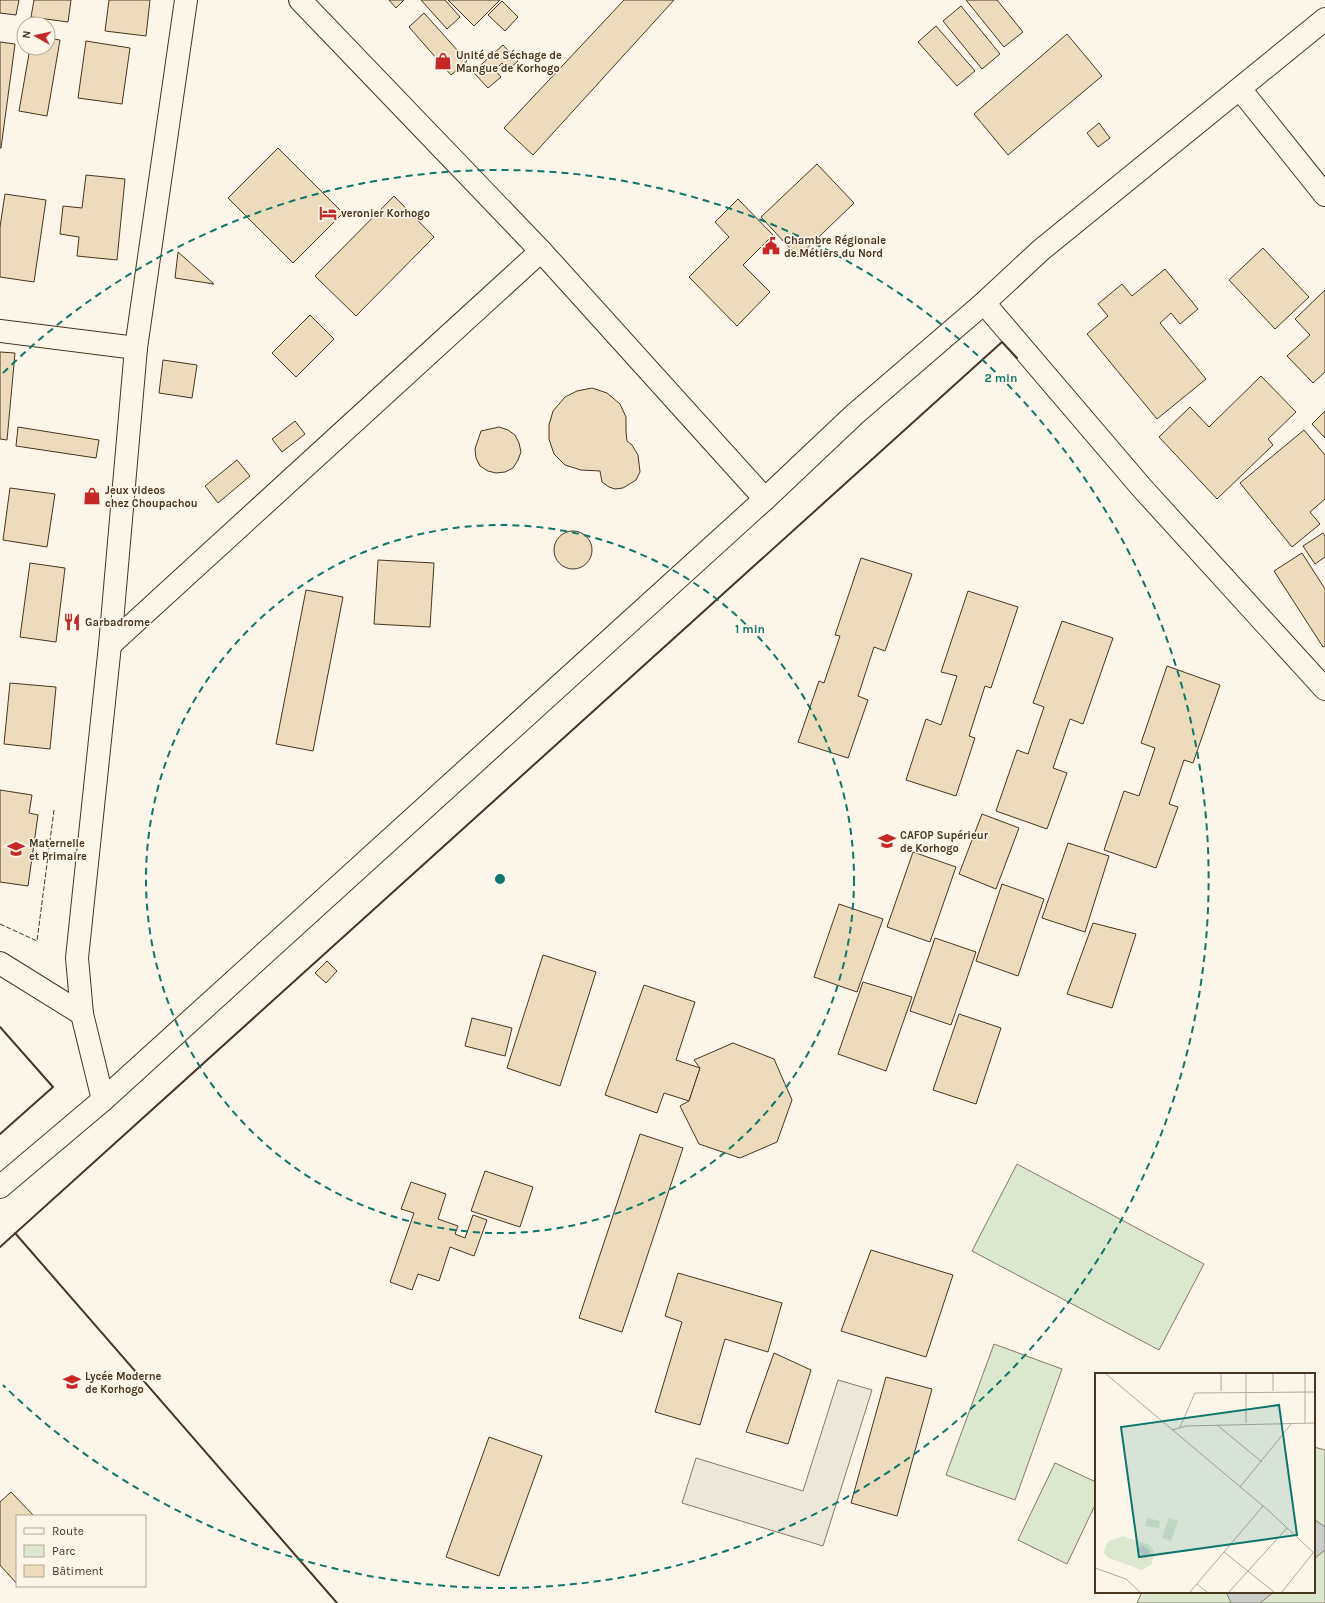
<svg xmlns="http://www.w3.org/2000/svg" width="1325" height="1603" viewBox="0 0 1325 1603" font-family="Karla,sans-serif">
  <rect width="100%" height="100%" fill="#fbf6e9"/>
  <!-- green -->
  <g fill="#dce7d0" stroke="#887966">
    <path d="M 1017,1164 L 1204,1264 L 1159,1350 L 972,1251 Z"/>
    <path d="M 994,1344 L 1062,1369 L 1015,1500 L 946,1475 Z"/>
    <path d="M 1314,1447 L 1325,1450 L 1325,1603 L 1137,1603 L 1142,1592 L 1314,1592 Z"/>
    <path d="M 1055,1463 L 1096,1482 L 1096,1503 L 1067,1564 L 1018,1540 Z"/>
  </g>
  <!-- parking -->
  <path fill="#ede7d9" stroke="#887966" d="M 838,1380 L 872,1390 L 823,1546 L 682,1503 L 696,1458 L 803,1491 Z"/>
  <!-- water -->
  <g fill="#c9cecd" stroke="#887966">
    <path d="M 1314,1519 L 1325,1527 L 1325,1550 L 1314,1559 Z"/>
    <path d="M 1226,1592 L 1274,1592 L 1260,1603 L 1231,1603 Z"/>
  </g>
  <!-- building -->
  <g fill="#ecdcbc" stroke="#4a3520">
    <path d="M 0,0 L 19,0 L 16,15 L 0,13 Z"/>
    <path d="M 34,0 L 71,0 L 68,22 L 31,17 Z"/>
    <path d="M 109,0 L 150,0 L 146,36 L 105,31 Z"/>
    <path d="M 389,0 L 404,0 L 396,8 Z"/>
    <path d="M 421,0 L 445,0 L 460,17 L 447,29 Z"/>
    <path d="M 448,0 L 500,0 L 474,26 Z"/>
    <path d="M 624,0 L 674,0 L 533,155 L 504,128 Z"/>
    <path d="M 966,0 L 997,0 L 1023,32 L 1004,47 Z"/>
    <path d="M 502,1 L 518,17 L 505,31 L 488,15 Z"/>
    <path d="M 961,6 L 1000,54 L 982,69 L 943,21 Z"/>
    <path d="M 424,13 L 467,61 L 451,75 L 409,27 Z"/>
    <path d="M 936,26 L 975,71 L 957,86 L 918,42 Z"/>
    <path d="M 1067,34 L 1102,76 L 1008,155 L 974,114 Z"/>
    <path d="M 48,38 L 60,40 L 47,116 L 19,111 L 30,48 L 48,48 Z"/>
    <path d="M 86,41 L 130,48 L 122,104 L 78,98 Z"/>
    <path d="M 0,42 L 15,44 L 1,148 L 0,148 Z"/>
    <path d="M 503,45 L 518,61 L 508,70 L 502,63 L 495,70 L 501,77 L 488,88 L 473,72 Z"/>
    <path d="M 1099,123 L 1110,138 L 1098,147 L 1087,133 Z"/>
    <path d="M 278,148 L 343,213 L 293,263 L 228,198 Z"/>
    <path d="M 817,164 L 854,203 L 798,257 L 761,217 Z"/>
    <path d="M 86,175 L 125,179 L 117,260 L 77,256 L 79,237 L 60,234 L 63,206 L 82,208 Z"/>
    <path d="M 5,194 L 46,200 L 34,282 L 0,277 L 0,227 Z"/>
    <path d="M 394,196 L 434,237 L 356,316 L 315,276 Z"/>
    <path d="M 738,199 L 773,235 L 743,265 L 770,292 L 737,326 L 689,277 L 729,237 L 715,222 Z"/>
    <path d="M 1263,248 L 1309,297 L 1275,329 L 1229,280 Z"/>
    <path d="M 178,252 L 214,284 L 175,278 Z"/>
    <path d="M 1165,269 L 1198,309 L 1180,324 L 1171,313 L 1160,323 L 1206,379 L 1157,419 L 1087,334 L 1108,316 L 1098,304 L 1122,284 L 1132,296 Z"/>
    <path d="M 1325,290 L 1325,372 L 1313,383 L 1287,356 L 1310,335 L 1295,319 Z"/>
    <path d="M 310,315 L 334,339 L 296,377 L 272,353 Z"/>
    <path d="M 0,352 L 15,353 L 7,440 L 0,439 Z"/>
    <path d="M 163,360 L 197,365 L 192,398 L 159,393 Z"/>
    <path d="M 1261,376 L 1296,412 L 1268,439 L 1273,445 L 1217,499 L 1159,437 L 1190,407 L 1209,427 Z"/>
    <path d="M 592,388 L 607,393 L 620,404 L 626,417 L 626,432 L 627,441 L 632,445 L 638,455 L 640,472 L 636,480 L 623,488 L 615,489 L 609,487 L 602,482 L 600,471 L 581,470 L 565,465 L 554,454 L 549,439 L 549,425 L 553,411 L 565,397 L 577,391 Z"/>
    <path d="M 1325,411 L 1325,438 L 1312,424 Z"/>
    <path d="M 295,421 L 305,434 L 282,452 L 272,439 Z"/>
    <path d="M 18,427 L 99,440 L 96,458 L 16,446 Z"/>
    <path d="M 499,427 L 508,430 L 515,435 L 519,443 L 521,452 L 518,460 L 513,468 L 505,472 L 496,473 L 488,471 L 480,466 L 476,458 L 475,449 L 481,431 Z"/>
    <path d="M 1304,430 L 1325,455 L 1325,499 L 1310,512 L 1320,524 L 1292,547 L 1240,483 Z"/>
    <path d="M 237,460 L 250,476 L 218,503 L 205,486 Z"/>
    <path d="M 10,488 L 55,494 L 47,547 L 3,540 Z"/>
    <circle cx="573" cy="550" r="19"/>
    <path d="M 1323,533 L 1325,536 L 1325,557 L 1315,564 L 1303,546 Z"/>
    <path d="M 1302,553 L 1325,589 L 1325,646 L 1323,647 L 1274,571 Z"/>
    <path d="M 861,558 L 912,574 L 885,651 L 874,647 L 858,696 L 868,700 L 848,758 L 798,742 L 819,681 L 824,683 L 840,636 L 835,635 Z"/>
    <path d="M 378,560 L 434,563 L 430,627 L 374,624 Z"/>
    <path d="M 30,563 L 65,568 L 56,642 L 20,637 Z"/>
    <path d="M 306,590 L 343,597 L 313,751 L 276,744 Z"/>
    <path d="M 968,591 L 1018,607 L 991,688 L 985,686 L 969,736 L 975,738 L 956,796 L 906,780 L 926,719 L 941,725 L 957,676 L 941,672 Z"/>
    <path d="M 1062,621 L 1113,638 L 1083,724 L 1070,719 L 1053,768 L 1067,773 L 1047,829 L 996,811 L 1017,750 L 1028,754 L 1044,707 L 1033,703 Z"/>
    <path d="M 1167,666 L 1220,685 L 1193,763 L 1184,760 L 1169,804 L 1178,807 L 1156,868 L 1104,850 L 1124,791 L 1139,796 L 1155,748 L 1141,743 Z"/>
    <path d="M 10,683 L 56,687 L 50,749 L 4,744 Z"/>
    <path d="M 0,790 L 32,795 L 29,813 L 38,815 L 28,886 L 0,882 Z"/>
    <path d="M 982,814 L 1019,828 L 996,889 L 959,874 Z"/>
    <path d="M 1068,843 L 1109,856 L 1085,932 L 1042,918 Z"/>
    <path d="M 913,852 L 956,867 L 930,942 L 887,927 Z"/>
    <path d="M 1002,884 L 1044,899 L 1018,976 L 976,961 Z"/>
    <path d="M 839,904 L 883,919 L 857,992 L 814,977 Z"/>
    <path d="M 1093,923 L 1136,934 L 1112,1008 L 1067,994 Z"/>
    <path d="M 935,938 L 976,952 L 951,1025 L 910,1011 Z"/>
    <path d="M 543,955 L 596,972 L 560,1086 L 507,1068 Z"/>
    <path d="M 327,961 L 337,971 L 326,983 L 315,973 Z"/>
    <path d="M 863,982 L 912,997 L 886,1071 L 838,1054 Z"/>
    <path d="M 644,985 L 695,1002 L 676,1060 L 700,1068 L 689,1101 L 664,1093 L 657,1113 L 605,1095 Z"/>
    <path d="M 959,1014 L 1001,1028 L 976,1104 L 933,1090 Z"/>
    <path d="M 472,1018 L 512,1028 L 505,1056 L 465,1046 Z"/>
    <path d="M 733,1043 L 774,1059 L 792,1100 L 777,1142 L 740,1158 L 699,1144 L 680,1106 L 689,1101 L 700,1068 L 694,1060 Z"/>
    <path d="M 640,1134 L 683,1148 L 622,1332 L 579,1318 Z"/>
    <path d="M 485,1171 L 533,1187 L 520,1227 L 471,1211 Z"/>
    <path d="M 411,1182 L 446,1194 L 438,1219 L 458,1226 L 455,1234 L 465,1238 L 473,1215 L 487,1220 L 474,1256 L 450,1247 L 439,1281 L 418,1274 L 412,1290 L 390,1282 L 414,1213 L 401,1209 Z"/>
    <path d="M 871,1250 L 953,1275 L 926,1357 L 841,1331 Z"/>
    <path d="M 678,1273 L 782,1303 L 768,1352 L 725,1339 L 700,1425 L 655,1412 L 682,1322 L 665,1316 Z"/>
    <path d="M 774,1353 L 811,1370 L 788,1444 L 746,1432 Z"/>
    <path d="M 886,1377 L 932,1389 L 897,1516 L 851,1503 Z"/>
    <path d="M 489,1437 L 542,1456 L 499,1576 L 446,1557 Z"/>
    <path d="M 11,1492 L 34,1516 L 17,1516 L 17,1584 L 0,1565 L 0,1502 Z"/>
  </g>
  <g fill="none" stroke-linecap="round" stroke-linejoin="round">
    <!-- street casing -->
    <g stroke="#4a3520" stroke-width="24">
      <g id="street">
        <path d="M 300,0 L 541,251 L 765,499"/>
        <path d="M 1240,89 L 1325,195"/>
        <path d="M 984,303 L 1142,488 L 1325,689"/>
        <path d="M 0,331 L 136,348"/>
        <path d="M 110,645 L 541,251"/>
        <path d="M 0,963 L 82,1014"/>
        <path d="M 103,1100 L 82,1014 L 77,958 L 110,645 L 136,348 L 186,0"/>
      </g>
    </g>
    <!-- primary casing -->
    <g stroke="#4a3520" stroke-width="24">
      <path id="primary" d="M 0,1187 L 103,1100 L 765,499 L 855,414 L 984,303 L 1041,250 L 1325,19"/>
    </g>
    <!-- street -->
    <use href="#street" stroke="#fbf6e9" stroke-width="22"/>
    <!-- primary -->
    <use href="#primary" stroke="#fbf6e9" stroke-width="22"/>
    <!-- fence -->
    <path stroke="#4a3520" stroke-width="1" stroke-dasharray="5 2" stroke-linecap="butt" d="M 0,924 L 37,941 L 54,810"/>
    <!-- wall -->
    <g stroke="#4a3520" stroke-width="2">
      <path d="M 0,1027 L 53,1087 L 0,1134"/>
      <path d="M 15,1233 L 337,1603"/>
      <path d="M 0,1247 L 1002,342 L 1017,358"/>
    </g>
  </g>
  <!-- distance rings -->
  <g fill="none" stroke="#0f766e" stroke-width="2" stroke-dasharray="7 5">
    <circle cx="500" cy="879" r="354"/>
    <path d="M3 373A709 709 0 1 1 3 1385"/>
  </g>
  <!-- icons -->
  <defs>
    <g id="shop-bare" transform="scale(1.38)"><path d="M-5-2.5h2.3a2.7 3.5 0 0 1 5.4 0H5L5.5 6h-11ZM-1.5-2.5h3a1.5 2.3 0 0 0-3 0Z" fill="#c62828" stroke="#fbf6e9" stroke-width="2.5" paint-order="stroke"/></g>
    <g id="hotel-bare" transform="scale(1.38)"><path d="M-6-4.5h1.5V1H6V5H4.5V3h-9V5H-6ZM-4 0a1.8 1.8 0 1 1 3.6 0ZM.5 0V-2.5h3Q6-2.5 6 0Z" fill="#c62828" stroke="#fbf6e9" stroke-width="2.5" paint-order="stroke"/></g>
    <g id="civic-bare" transform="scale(1.38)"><path d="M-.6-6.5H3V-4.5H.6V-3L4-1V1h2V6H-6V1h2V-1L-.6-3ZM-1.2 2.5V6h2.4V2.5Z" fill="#c62828" stroke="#fbf6e9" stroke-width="2.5" paint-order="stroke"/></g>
    <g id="restaurant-bare" transform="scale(1.38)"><path d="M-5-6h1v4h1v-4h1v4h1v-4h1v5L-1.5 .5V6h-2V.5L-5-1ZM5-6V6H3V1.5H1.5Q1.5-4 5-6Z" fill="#c62828" stroke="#fbf6e9" stroke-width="2.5" paint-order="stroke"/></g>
    <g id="university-bare" transform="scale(1.38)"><path d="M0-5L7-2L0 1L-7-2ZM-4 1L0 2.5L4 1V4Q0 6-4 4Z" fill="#c62828" stroke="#fbf6e9" stroke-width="2.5" paint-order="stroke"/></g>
    <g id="school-bare" transform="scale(1.38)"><path d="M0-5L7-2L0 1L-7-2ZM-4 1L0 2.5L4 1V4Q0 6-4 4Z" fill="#c62828" stroke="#fbf6e9" stroke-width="2.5" paint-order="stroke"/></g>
  </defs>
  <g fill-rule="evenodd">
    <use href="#shop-bare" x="443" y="61"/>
    <use href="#hotel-bare" x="328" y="213"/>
    <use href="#civic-bare" x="771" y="246"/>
    <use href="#shop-bare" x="92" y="496"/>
    <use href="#restaurant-bare" x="72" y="622"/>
    <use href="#university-bare" x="887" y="841"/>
    <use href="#school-bare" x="16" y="849"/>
    <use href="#school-bare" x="72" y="1382"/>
  </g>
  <g text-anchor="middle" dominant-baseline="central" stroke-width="3" stroke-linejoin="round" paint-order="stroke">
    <!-- poi labels -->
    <g font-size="11" font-weight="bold" fill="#4a3520" stroke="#fbf6e9" text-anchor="start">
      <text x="456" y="55">Unité de Séchage de<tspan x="456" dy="13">Mangue de Korhogo</tspan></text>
      <text x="341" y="213">veronier Korhogo</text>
      <text x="784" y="240">Chambre Régionale<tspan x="784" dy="13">de Métiers du Nord</tspan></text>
      <text x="105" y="490">Jeux videos<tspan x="105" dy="13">chez Choupachou</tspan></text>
      <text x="85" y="622">Garbadrome</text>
      <text x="900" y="835">CAFOP Supérieur<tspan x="900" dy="13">de Korhogo</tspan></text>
      <text x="29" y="843">Maternelle<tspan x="29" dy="13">et Primaire</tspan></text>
      <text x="85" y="1376">Lycée Moderne<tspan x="85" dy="13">de Korhogo</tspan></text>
    </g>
  </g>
  <!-- overview -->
  <g transform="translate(1095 1373)">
    <rect width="220" height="220" fill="#fbf6e9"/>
    <path d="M 52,145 L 65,148 L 64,155 L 50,153 ZM 74,145 L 83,148 L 76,168 L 67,165 ZM 28,163 L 55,172 L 59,178 L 57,191 L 47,197 L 14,185 L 9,180 L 10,174 L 14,168 Z" fill="#dce7d0"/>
    <path d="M 47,172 L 55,178 L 51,185 L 42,176 Z" fill="#c9cecd"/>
    <path fill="none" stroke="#b4a999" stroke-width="1" d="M 11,1 L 174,138 L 220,181M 126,1 L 126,18M 151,1 L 151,50M 178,18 L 178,1M 210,50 L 210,1M 122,52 L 167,89M 85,54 L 100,20 L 220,19M 77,57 L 91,53 L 220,50M 145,114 L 197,50M 129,179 L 179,219M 0,195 L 31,206 L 45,219M 102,211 L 112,219M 95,219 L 168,133M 134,219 L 192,155M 187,219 L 218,180"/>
    <path fill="#0f766e" fill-opacity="0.15" stroke="#0f766e" stroke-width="2" d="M 184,32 L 202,162 L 44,184 L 26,54 Z"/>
    <rect width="220" height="220" fill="none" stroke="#4a3520" stroke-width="2"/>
  </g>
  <circle cx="500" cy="879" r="6" fill="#0f766e" stroke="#fbf6e9" stroke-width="2"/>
  <g font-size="12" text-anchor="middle" font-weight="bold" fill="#0f766e" stroke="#fbf6e9" stroke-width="3" stroke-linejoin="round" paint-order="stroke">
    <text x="1001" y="382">2 min</text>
    <text x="750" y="633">1 min</text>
  </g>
  <!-- legend -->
  <rect x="16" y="1515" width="130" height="72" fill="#fbf6e9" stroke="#b4a999"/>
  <rect x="24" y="1528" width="20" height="6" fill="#fbf6e9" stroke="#b4a999"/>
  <text x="52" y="1535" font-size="12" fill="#4a3520">Route</text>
  <rect x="24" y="1545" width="20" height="12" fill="#dce7d0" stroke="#b4a999"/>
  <text x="52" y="1555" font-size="12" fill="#4a3520">Parc</text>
  <rect x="24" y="1565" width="20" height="12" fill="#ecdcbc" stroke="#b4a999"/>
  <text x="52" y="1575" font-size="12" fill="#4a3520">Bâtiment</text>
  <!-- north arrow -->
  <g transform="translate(36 36) rotate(278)"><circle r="19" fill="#fbf6e9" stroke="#b4a999"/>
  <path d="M0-3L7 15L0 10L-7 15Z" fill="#c62828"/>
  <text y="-6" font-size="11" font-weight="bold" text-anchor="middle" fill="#4a3520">N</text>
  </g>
</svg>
